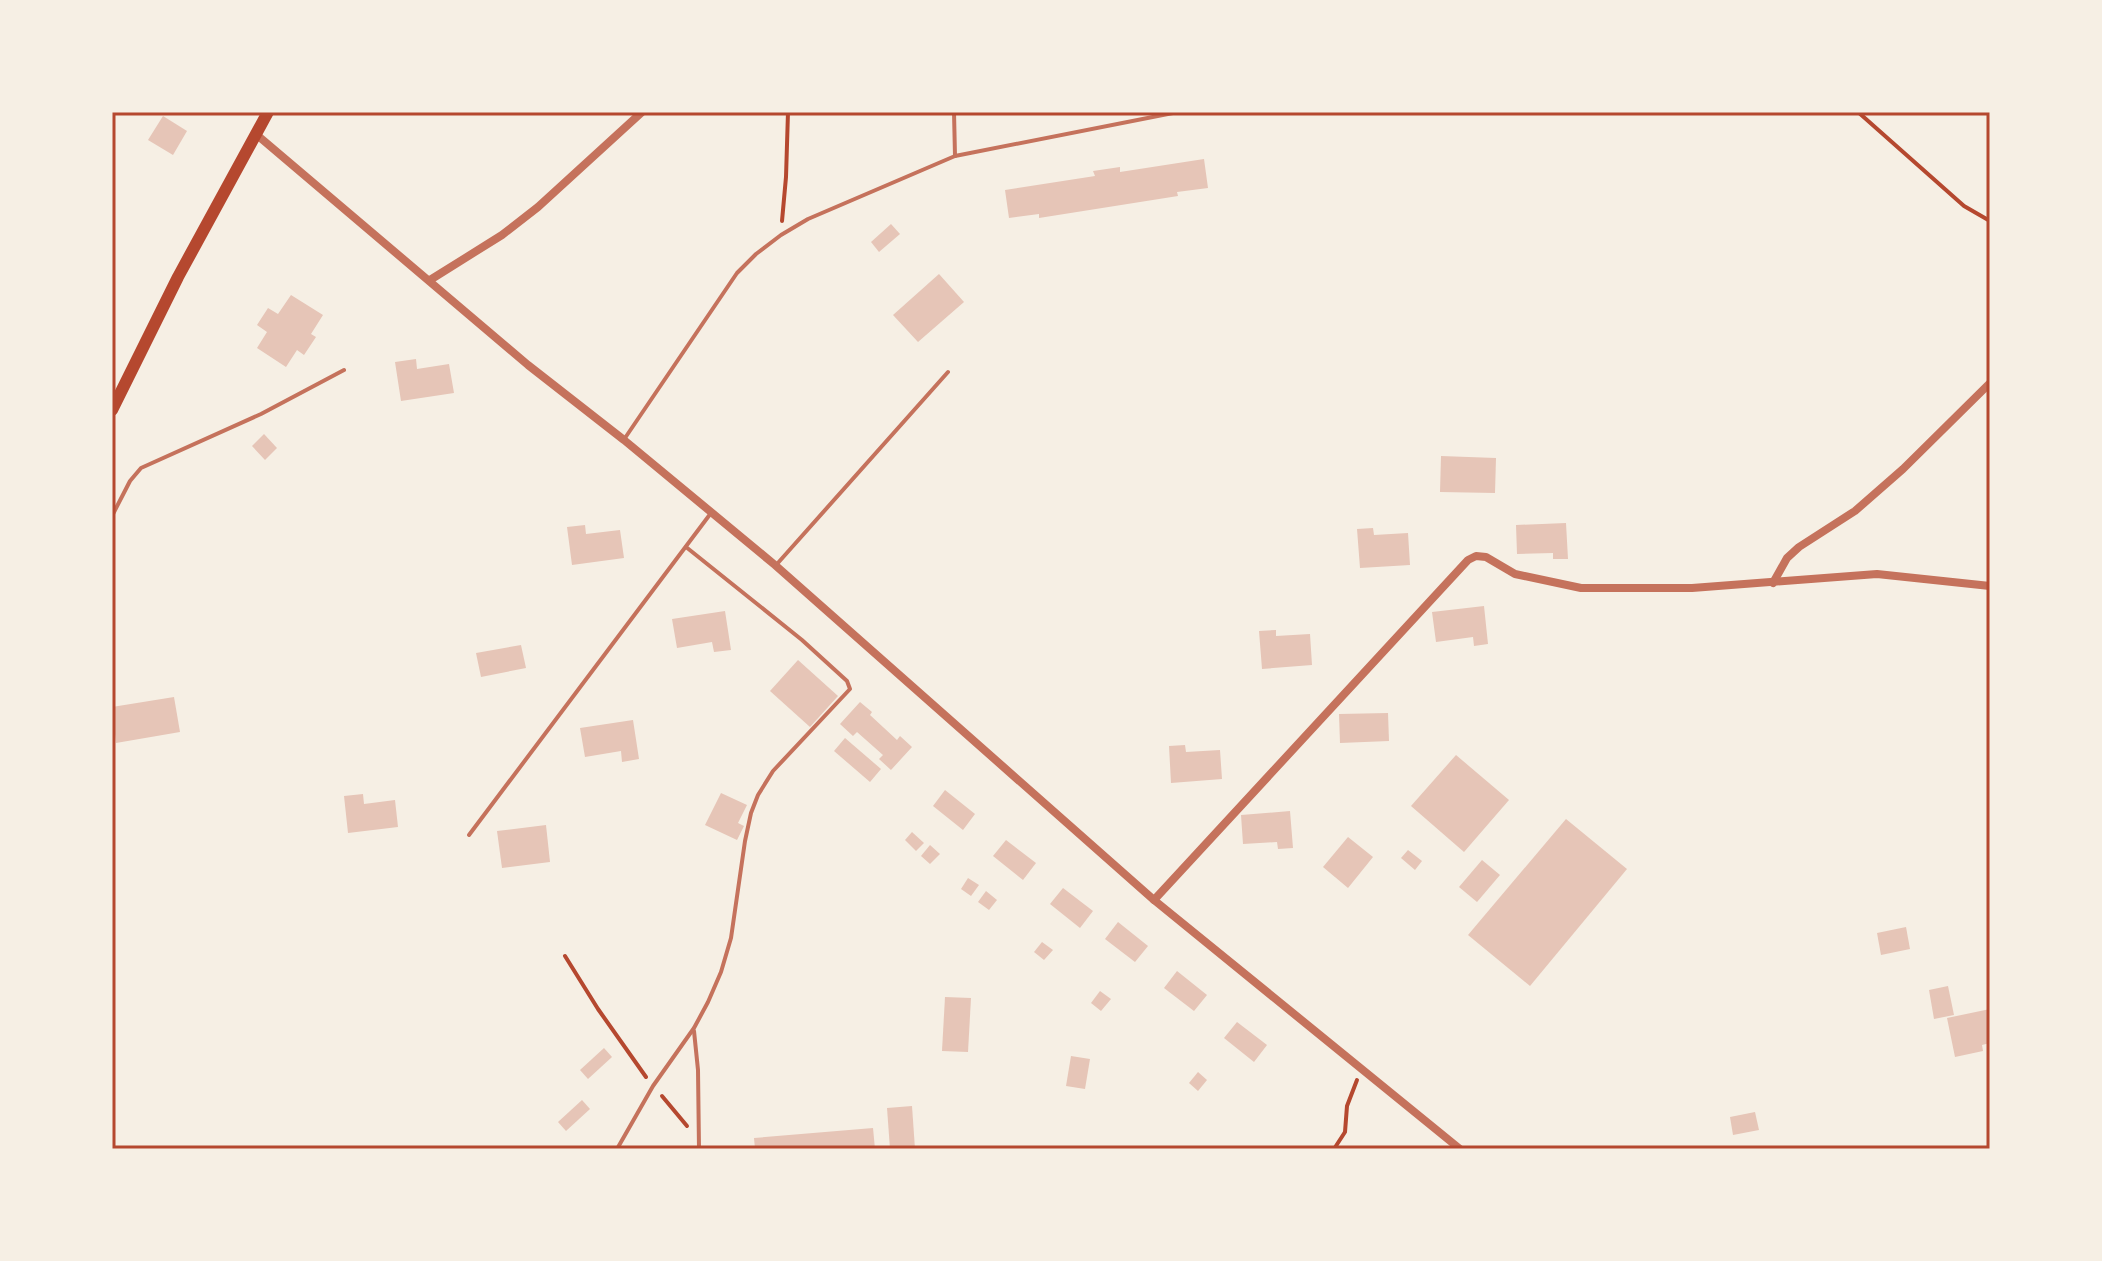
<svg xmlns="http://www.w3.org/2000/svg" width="2102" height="1261" viewBox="0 0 2102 1261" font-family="'Fira Sans',sans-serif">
  <rect width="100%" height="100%" fill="#f6efe4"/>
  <!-- building -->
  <g fill="#e6c5b7">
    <path d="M 163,116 L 187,131 L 173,155 L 148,140 Z"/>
    <path d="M 1204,159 L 1208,188 L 1177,192 L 1178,196 L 1039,218 L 1039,214 L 1009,218 L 1005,190 L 1095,176 L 1093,171 L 1120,167 L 1120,172 Z"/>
    <path d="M 891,224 L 900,234 L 879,252 L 871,242 Z"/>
    <path d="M 939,274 L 964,302 L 918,342 L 893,315 Z"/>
    <path d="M 291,295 L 323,315 L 311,334 L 316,337 L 304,355 L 297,350 L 286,367 L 257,348 L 267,332 L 257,325 L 268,308 L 278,314 Z"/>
    <path d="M 416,359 L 417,369 L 449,364 L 454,393 L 401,401 L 395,362 Z"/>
    <path d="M 264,434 L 277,448 L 265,460 L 252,446 Z"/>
    <path d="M 1441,456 L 1496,458 L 1495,493 L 1440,492 Z"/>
    <path d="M 1566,523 L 1568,559 L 1553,559 L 1553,553 L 1517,554 L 1516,525 Z"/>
    <path d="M 585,525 L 586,534 L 620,530 L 624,558 L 572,565 L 567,527 Z"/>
    <path d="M 1373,528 L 1374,535 L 1408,533 L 1410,565 L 1360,568 L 1357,529 Z"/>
    <path d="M 1484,606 L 1488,644 L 1474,646 L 1473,637 L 1436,642 L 1432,612 Z"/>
    <path d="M 725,611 L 731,650 L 714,652 L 712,642 L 677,648 L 672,619 Z"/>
    <path d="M 1276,630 L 1276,636 L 1310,634 L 1312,665 L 1262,669 L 1259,631 Z"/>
    <path d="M 521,645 L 526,668 L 481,677 L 476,653 Z"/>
    <path d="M 798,660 L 838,696 L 810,727 L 770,691 Z"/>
    <path d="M 174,697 L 180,732 L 116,743 L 112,707 Z"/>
    <path d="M 860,702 L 872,712 L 870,715 L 897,740 L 900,736 L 912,747 L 891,770 L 879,759 L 883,755 L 857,732 L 853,736 L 840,724 Z"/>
    <path d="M 1388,713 L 1389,741 L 1340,743 L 1339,714 Z"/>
    <path d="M 633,720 L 639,759 L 622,762 L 621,751 L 585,757 L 580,728 Z"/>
    <path d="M 845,738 L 881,769 L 870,782 L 834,751 Z"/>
    <path d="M 1185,745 L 1186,752 L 1220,750 L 1222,779 L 1171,783 L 1169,746 Z"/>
    <path d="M 1456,755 L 1509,800 L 1464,852 L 1411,806 Z"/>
    <path d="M 945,790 L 975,814 L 963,830 L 933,806 Z"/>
    <path d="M 721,793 L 747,805 L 738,823 L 744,826 L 737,840 L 705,825 Z"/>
    <path d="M 363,794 L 364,804 L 395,800 L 398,827 L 348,833 L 344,796 Z"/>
    <path d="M 1290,811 L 1293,848 L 1278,849 L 1277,842 L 1243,844 L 1241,815 Z"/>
    <path d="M 1566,819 L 1627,869 L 1530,986 L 1468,935 Z"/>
    <path d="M 546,825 L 550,862 L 502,868 L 497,831 Z"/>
    <path d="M 912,832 L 924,843 L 916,851 L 905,840 Z"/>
    <path d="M 1348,837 L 1373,857 L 1348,888 L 1323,867 Z"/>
    <path d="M 1006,840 L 1036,863 L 1023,880 L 993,856 Z"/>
    <path d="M 930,845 L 940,854 L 930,864 L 921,856 Z"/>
    <path d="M 1408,850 L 1422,861 L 1415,870 L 1401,858 Z"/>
    <path d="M 1482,860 L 1500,875 L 1477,902 L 1459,887 Z"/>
    <path d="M 968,878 L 979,885 L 971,896 L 961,889 Z"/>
    <path d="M 1063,888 L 1093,911 L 1080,928 L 1050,904 Z"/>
    <path d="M 986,891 L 997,900 L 989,910 L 978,902 Z"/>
    <path d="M 1118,922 L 1148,946 L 1135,962 L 1105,939 Z"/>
    <path d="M 1906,927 L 1910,949 L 1881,955 L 1877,933 Z"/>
    <path d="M 1042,942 L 1053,950 L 1044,960 L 1034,952 Z"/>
    <path d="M 1177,971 L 1207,995 L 1194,1011 L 1164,988 Z"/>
    <path d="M 1948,986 L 1954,1015 L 1934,1019 L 1929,990 Z"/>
    <path d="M 1100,991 L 1111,999 L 1101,1011 L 1091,1003 Z"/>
    <path d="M 945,997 L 971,998 L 968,1052 L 942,1051 Z"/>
    <path d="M 1990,1009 L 1990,1043 L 1982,1045 L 1983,1051 L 1955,1057 L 1947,1018 Z"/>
    <path d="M 1237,1022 L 1267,1045 L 1254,1062 L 1224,1038 Z"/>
    <path d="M 604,1048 L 612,1057 L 588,1079 L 580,1070 Z"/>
    <path d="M 1071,1056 L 1090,1059 L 1085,1089 L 1066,1086 Z"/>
    <path d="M 1198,1072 L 1207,1080 L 1198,1091 L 1189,1083 Z"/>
    <path d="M 582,1100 L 590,1109 L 566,1131 L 558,1122 Z"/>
    <path d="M 912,1106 L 915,1149 L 890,1149 L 887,1108 Z"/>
    <path d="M 1755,1112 L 1759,1130 L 1733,1135 L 1730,1117 Z"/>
    <path d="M 873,1128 L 875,1149 L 755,1149 L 754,1138 Z"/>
  </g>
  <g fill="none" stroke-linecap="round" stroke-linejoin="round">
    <!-- path -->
    <g stroke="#b5482f" stroke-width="4">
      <path d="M 1858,112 L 1964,206 L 1990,221"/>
      <path d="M 782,221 L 786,177 L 788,112"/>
      <path d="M 565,956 L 598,1009 L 646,1077"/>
      <path d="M 662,1096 L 687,1126"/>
      <path d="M 1334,1149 L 1345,1132 L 1347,1106 L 1357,1080"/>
    </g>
    <!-- service -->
    <g stroke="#c5725c" stroke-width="4">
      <path d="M 954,112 L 955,156"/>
      <path d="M 625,438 L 737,273 L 756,254 L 781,235 L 808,219 L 955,156 L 1178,112"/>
      <path d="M 112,516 L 130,481 L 141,468 L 261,414 L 344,370"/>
      <path d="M 777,564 L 948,372"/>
      <path d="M 469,835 L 711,513"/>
      <path d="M 694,1031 L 698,1070 L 699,1149"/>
      <path d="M 617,1149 L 653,1086 L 694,1028 L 708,1002 L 721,972 L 731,938 L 745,841 L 751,813 L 758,795 L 773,771 L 850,689 L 847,681 L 802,640 L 686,547"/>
    </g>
    <!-- minor -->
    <g stroke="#c5725c" stroke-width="8">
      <path d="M 257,135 L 528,365 L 624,440 L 775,565 L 1154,900 L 1460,1149"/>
      <path d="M 430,280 L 502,235 L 538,207 L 642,112"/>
      <path d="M 1773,583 L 1787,558 L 1799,547 L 1855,511 L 1903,469 L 1990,383"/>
      <path d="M 1154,900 L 1468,560 L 1476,556 L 1486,557 L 1515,574 L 1581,588 L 1692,588 L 1877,574 L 1990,586"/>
    </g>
    <!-- secondary -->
    <path stroke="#b5482f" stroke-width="12" d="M 112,410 L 178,277 L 268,112"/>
  </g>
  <!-- border -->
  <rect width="2102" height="1261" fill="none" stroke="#f6efe4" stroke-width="228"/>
  <rect x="114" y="114" width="1874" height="1033" fill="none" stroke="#b5482f" stroke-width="3"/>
</svg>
